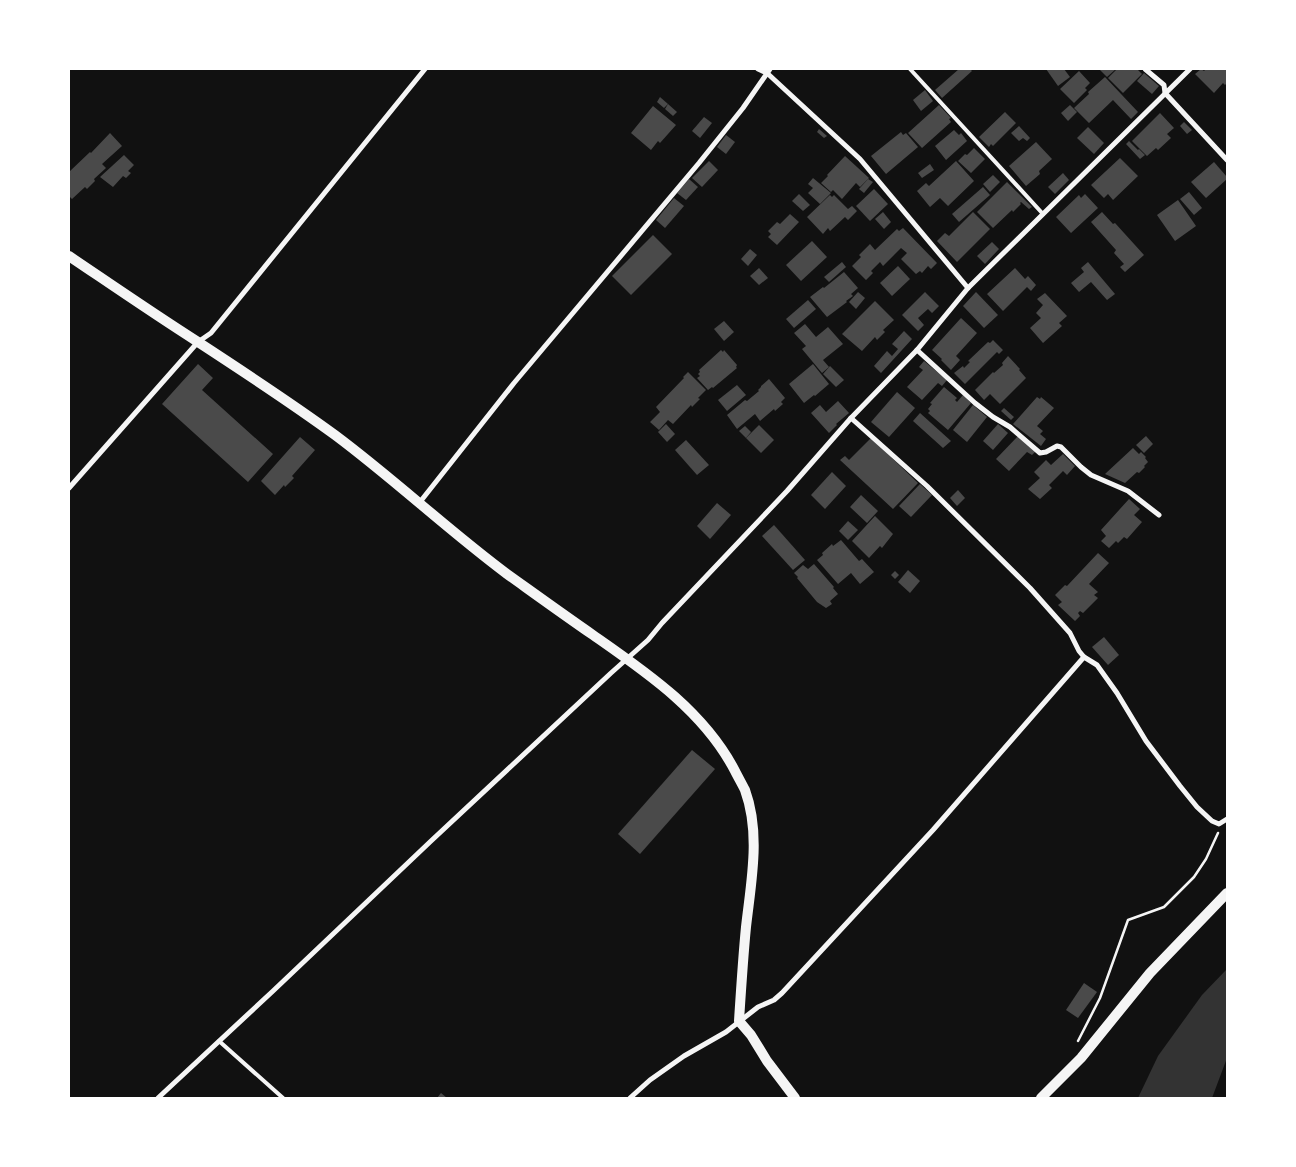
<svg xmlns="http://www.w3.org/2000/svg" width="1296" height="1167" viewBox="0 0 1296 1167" font-family="Lora,serif">
  <rect width="100%" height="100%" fill="#111"/>
  <!-- water -->
  <path fill="#333" d="M 1227,969 L 1227,1058 L 1212,1098 L 1138,1098 L 1158,1056 L 1202,995 Z"/>
  <!-- building -->
  <g fill="#4a4a4a">
    <path d="M 959,69 L 970,69 L 972,71 L 942,98 L 935,90 Z"/>
    <path d="M 1046,69 L 1064,69 L 1070,77 L 1058,86 Z"/>
    <path d="M 1099,69 L 1116,69 L 1107,77 Z"/>
    <path d="M 1117,69 L 1137,69 L 1142,74 L 1123,93 L 1108,78 Z"/>
    <path d="M 1201,69 L 1204,71 L 1206,69 L 1227,69 L 1227,83 L 1225,85 L 1223,83 L 1214,93 L 1195,74 Z"/>
    <path d="M 1079,71 L 1090,83 L 1085,88 L 1087,90 L 1074,103 L 1060,89 Z"/>
    <path d="M 1144,73 L 1159,86 L 1152,94 L 1137,81 Z"/>
    <path d="M 1105,77 L 1138,112 L 1131,119 L 1113,100 L 1089,123 L 1074,108 L 1089,94 L 1088,92 Z"/>
    <path d="M 925,90 L 933,101 L 921,111 L 913,100 Z"/>
    <path d="M 660,97 L 668,104 L 664,108 L 657,102 Z"/>
    <path d="M 668,104 L 677,112 L 673,116 L 665,109 Z"/>
    <path d="M 939,105 L 951,118 L 949,119 L 951,122 L 922,148 L 908,133 Z"/>
    <path d="M 1070,105 L 1077,112 L 1068,121 L 1061,113 Z"/>
    <path d="M 653,106 L 676,125 L 660,143 L 658,141 L 651,150 L 631,133 Z"/>
    <path d="M 1005,112 L 1016,123 L 993,146 L 991,144 L 989,147 L 979,137 Z"/>
    <path d="M 1160,113 L 1174,128 L 1167,134 L 1171,138 L 1158,150 L 1156,148 L 1147,156 L 1132,141 Z"/>
    <path d="M 704,117 L 712,123 L 700,138 L 692,131 Z"/>
    <path d="M 1184,122 L 1192,130 L 1187,134 L 1180,126 Z"/>
    <path d="M 1019,126 L 1030,138 L 1027,141 L 1023,138 L 1019,141 L 1011,133 Z"/>
    <path d="M 1088,127 L 1104,143 L 1094,154 L 1077,138 Z"/>
    <path d="M 819,129 L 827,136 L 824,138 L 817,132 Z"/>
    <path d="M 954,130 L 959,135 L 961,133 L 967,141 L 946,160 L 935,146 Z"/>
    <path d="M 901,132 L 903,135 L 906,133 L 918,147 L 886,174 L 871,156 Z"/>
    <path d="M 110,133 L 122,146 L 102,164 L 106,168 L 94,179 L 95,181 L 87,189 L 85,187 L 72,199 L 69,196 L 69,172 L 90,152 L 91,153 Z"/>
    <path d="M 726,135 L 735,142 L 726,154 L 717,147 Z"/>
    <path d="M 1129,141 L 1138,150 L 1139,149 L 1145,155 L 1140,159 L 1126,144 Z"/>
    <path d="M 1036,142 L 1052,159 L 1039,171 L 1040,174 L 1026,186 L 1009,166 Z"/>
    <path d="M 974,148 L 985,159 L 971,173 L 958,161 L 965,154 L 967,155 Z"/>
    <path d="M 124,155 L 134,165 L 128,171 L 131,173 L 126,178 L 123,176 L 113,187 L 100,177 Z"/>
    <path d="M 845,156 L 869,178 L 860,187 L 856,183 L 842,199 L 833,190 L 831,192 L 821,183 L 828,176 L 827,175 Z"/>
    <path d="M 1120,158 L 1138,176 L 1113,200 L 1108,194 L 1104,198 L 1091,185 Z"/>
    <path d="M 709,161 L 718,170 L 702,187 L 692,178 Z"/>
    <path d="M 956,161 L 974,181 L 948,206 L 940,198 L 930,207 L 917,191 L 926,183 L 929,186 Z"/>
    <path d="M 1214,162 L 1227,177 L 1227,179 L 1206,198 L 1191,182 Z"/>
    <path d="M 930,164 L 934,170 L 922,178 L 918,173 Z"/>
    <path d="M 1063,173 L 1069,180 L 1055,194 L 1048,187 Z"/>
    <path d="M 993,175 L 1000,182 L 990,192 L 983,184 Z"/>
    <path d="M 813,178 L 831,193 L 820,204 L 808,193 L 813,188 L 808,184 Z"/>
    <path d="M 689,179 L 698,187 L 686,200 L 677,193 Z"/>
    <path d="M 868,179 L 873,182 L 864,193 L 859,189 Z"/>
    <path d="M 1007,182 L 1032,207 L 1029,209 L 1021,202 L 1020,203 L 1021,204 L 1013,212 L 1012,210 L 993,228 L 977,212 Z"/>
    <path d="M 983,187 L 990,195 L 959,222 L 952,214 Z"/>
    <path d="M 874,189 L 888,204 L 870,221 L 856,206 Z"/>
    <path d="M 1189,192 L 1202,208 L 1194,215 L 1180,199 Z"/>
    <path d="M 799,194 L 810,205 L 803,211 L 792,201 Z"/>
    <path d="M 1085,194 L 1098,208 L 1071,233 L 1056,217 L 1079,195 L 1081,198 Z"/>
    <path d="M 830,195 L 832,197 L 834,195 L 848,209 L 852,206 L 857,211 L 848,220 L 845,217 L 830,231 L 828,228 L 823,234 L 807,217 Z"/>
    <path d="M 674,198 L 684,206 L 665,228 L 656,220 Z"/>
    <path d="M 1178,200 L 1196,226 L 1175,241 L 1157,215 Z"/>
    <path d="M 883,212 L 891,222 L 884,229 L 875,219 Z"/>
    <path d="M 973,212 L 990,229 L 957,262 L 937,241 L 945,233 L 949,236 Z"/>
    <path d="M 1102,212 L 1113,224 L 1115,223 L 1144,255 L 1125,272 L 1120,267 L 1124,264 L 1114,253 L 1116,250 L 1091,222 Z"/>
    <path d="M 790,214 L 799,222 L 777,245 L 768,237 L 771,234 L 768,231 L 777,222 L 780,224 Z"/>
    <path d="M 903,228 L 937,263 L 931,269 L 928,266 L 922,273 L 920,271 L 916,274 L 901,259 L 907,253 L 901,248 L 883,266 L 880,262 L 871,271 L 873,273 L 866,280 L 852,266 L 861,257 L 859,255 L 870,244 L 875,250 L 897,229 L 899,231 Z"/>
    <path d="M 653,235 L 672,254 L 631,295 L 612,276 Z"/>
    <path d="M 812,241 L 827,257 L 801,281 L 786,265 Z"/>
    <path d="M 992,242 L 999,249 L 985,264 L 977,256 Z"/>
    <path d="M 750,249 L 757,255 L 748,266 L 741,259 Z"/>
    <path d="M 842,262 L 846,267 L 829,282 L 824,277 Z"/>
    <path d="M 1088,262 L 1115,294 L 1107,300 L 1091,282 L 1079,292 L 1071,283 L 1084,272 L 1081,268 Z"/>
    <path d="M 898,266 L 910,279 L 892,296 L 880,283 Z"/>
    <path d="M 759,268 L 768,278 L 759,285 L 750,276 Z"/>
    <path d="M 1015,268 L 1025,279 L 1028,276 L 1036,285 L 1031,291 L 1027,287 L 1003,311 L 987,294 Z"/>
    <path d="M 844,272 L 858,288 L 851,294 L 853,296 L 846,301 L 847,302 L 827,317 L 810,297 L 823,287 L 824,288 Z"/>
    <path d="M 858,292 L 865,298 L 856,309 L 849,302 Z"/>
    <path d="M 925,292 L 939,306 L 932,313 L 928,309 L 918,318 L 924,325 L 918,331 L 902,315 Z"/>
    <path d="M 976,292 L 998,315 L 984,328 L 963,306 Z"/>
    <path d="M 1045,293 L 1067,316 L 1059,323 L 1062,326 L 1043,343 L 1030,328 L 1041,318 L 1036,313 L 1043,305 L 1037,299 Z"/>
    <path d="M 808,300 L 816,309 L 794,328 L 786,319 Z"/>
    <path d="M 875,301 L 894,320 L 883,330 L 885,332 L 877,340 L 875,337 L 862,351 L 842,334 Z"/>
    <path d="M 961,318 L 977,333 L 956,356 L 960,360 L 951,370 L 941,360 L 942,359 L 932,350 Z"/>
    <path d="M 724,321 L 734,332 L 724,341 L 714,329 Z"/>
    <path d="M 805,324 L 816,337 L 828,327 L 843,344 L 823,360 L 829,367 L 822,373 L 802,349 L 806,346 L 794,333 Z"/>
    <path d="M 904,331 L 912,339 L 881,373 L 874,366 L 887,351 L 892,356 L 898,349 L 892,344 Z"/>
    <path d="M 993,340 L 1003,350 L 999,354 L 997,352 L 965,384 L 954,373 L 963,366 L 964,368 L 970,362 L 968,361 L 988,342 L 990,343 Z"/>
    <path d="M 721,350 L 723,352 L 724,350 L 737,365 L 736,367 L 737,368 L 713,388 L 712,387 L 708,390 L 697,378 L 700,376 L 698,374 L 700,372 L 699,370 Z"/>
    <path d="M 1008,356 L 1020,369 L 1019,370 L 1026,378 L 1000,404 L 990,394 L 984,400 L 975,390 L 993,372 L 994,373 L 1003,365 L 1002,363 Z"/>
    <path d="M 924,361 L 947,380 L 942,386 L 938,383 L 922,400 L 907,387 L 923,370 L 919,367 Z"/>
    <path d="M 198,364 L 213,378 L 202,390 L 273,454 L 248,482 L 162,404 Z"/>
    <path d="M 813,364 L 829,384 L 815,396 L 814,395 L 804,403 L 789,384 Z"/>
    <path d="M 830,366 L 844,380 L 836,387 L 823,374 Z"/>
    <path d="M 688,372 L 706,390 L 698,398 L 700,399 L 692,407 L 691,405 L 673,424 L 668,420 L 659,430 L 650,422 L 660,412 L 656,407 L 684,378 L 683,377 Z"/>
    <path d="M 769,379 L 785,398 L 781,402 L 783,404 L 775,411 L 774,409 L 760,421 L 755,414 L 737,429 L 727,415 L 745,400 L 747,401 L 759,391 L 758,390 L 761,387 L 761,386 Z"/>
    <path d="M 737,385 L 746,395 L 727,411 L 718,400 Z"/>
    <path d="M 944,387 L 957,398 L 955,400 L 957,402 L 963,395 L 971,403 L 948,430 L 928,413 L 930,411 L 928,409 L 932,404 L 930,403 Z"/>
    <path d="M 897,392 L 915,408 L 889,437 L 871,422 Z"/>
    <path d="M 1037,397 L 1040,399 L 1041,397 L 1054,408 L 1037,426 L 1043,431 L 1040,434 L 1046,439 L 1041,446 L 1013,424 Z"/>
    <path d="M 838,401 L 849,413 L 836,424 L 837,425 L 829,433 L 811,413 L 820,405 L 826,412 Z"/>
    <path d="M 973,405 L 987,417 L 967,442 L 953,430 Z"/>
    <path d="M 1004,408 L 1014,417 L 1011,420 L 1001,411 Z"/>
    <path d="M 920,413 L 951,441 L 943,448 L 913,421 Z"/>
    <path d="M 666,424 L 675,434 L 667,442 L 658,432 Z"/>
    <path d="M 998,424 L 1008,433 L 993,450 L 983,441 Z"/>
    <path d="M 759,425 L 774,440 L 761,453 L 746,438 Z"/>
    <path d="M 745,426 L 751,432 L 746,438 L 739,431 Z"/>
    <path d="M 1018,436 L 1036,451 L 1032,455 L 1027,452 L 1009,471 L 996,459 Z"/>
    <path d="M 1146,436 L 1153,444 L 1144,453 L 1136,445 Z"/>
    <path d="M 300,437 L 315,450 L 292,476 L 294,478 L 285,487 L 284,485 L 275,495 L 261,481 Z"/>
    <path d="M 871,438 L 918,483 L 893,509 L 840,460 L 845,456 L 849,460 Z"/>
    <path d="M 686,440 L 709,465 L 697,475 L 675,450 Z"/>
    <path d="M 1133,448 L 1139,454 L 1141,452 L 1146,457 L 1145,458 L 1148,462 L 1144,466 L 1145,467 L 1139,473 L 1137,472 L 1125,483 L 1105,474 Z"/>
    <path d="M 1063,454 L 1075,466 L 1067,475 L 1063,471 L 1049,485 L 1052,488 L 1040,499 L 1028,489 L 1040,478 L 1034,472 L 1046,460 L 1051,465 Z"/>
    <path d="M 832,472 L 846,486 L 825,509 L 811,495 Z"/>
    <path d="M 920,484 L 932,495 L 911,517 L 899,506 Z"/>
    <path d="M 958,490 L 965,498 L 957,506 L 950,498 Z"/>
    <path d="M 861,495 L 878,511 L 867,523 L 850,507 Z"/>
    <path d="M 1129,499 L 1140,509 L 1134,515 L 1142,522 L 1127,539 L 1124,537 L 1118,543 L 1116,541 L 1109,548 L 1101,541 L 1106,536 L 1101,530 Z"/>
    <path d="M 717,503 L 731,515 L 710,539 L 697,526 Z"/>
    <path d="M 875,516 L 893,534 L 882,548 L 880,546 L 869,558 L 852,541 Z"/>
    <path d="M 848,521 L 858,530 L 848,540 L 839,531 Z"/>
    <path d="M 774,525 L 805,560 L 793,570 L 762,536 Z"/>
    <path d="M 841,540 L 859,561 L 862,559 L 874,572 L 860,584 L 851,573 L 838,584 L 817,560 L 823,555 L 822,553 L 832,544 L 833,546 Z"/>
    <path d="M 1098,553 L 1109,563 L 1089,584 L 1098,592 L 1094,595 L 1098,598 L 1083,613 L 1080,611 L 1078,613 L 1080,616 L 1075,621 L 1058,605 L 1062,602 L 1055,595 L 1065,585 L 1067,586 Z"/>
    <path d="M 814,564 L 834,587 L 833,588 L 838,594 L 830,601 L 832,604 L 826,608 L 817,602 L 797,578 L 798,577 L 794,573 L 803,565 L 808,569 Z"/>
    <path d="M 908,570 L 920,581 L 910,593 L 898,582 Z"/>
    <path d="M 895,571 L 899,575 L 895,579 L 891,575 Z"/>
    <path d="M 1104,637 L 1119,655 L 1108,665 L 1092,647 Z"/>
    <path d="M 692,750 L 715,769 L 640,854 L 618,834 Z"/>
    <path d="M 1084,983 L 1097,992 L 1078,1018 L 1066,1010 Z"/>
    <path d="M 441,1093 L 447,1098 L 437,1098 Z"/>
  </g>
  <g fill="none" stroke-linecap="round" stroke-linejoin="round">
    <!-- path -->
    <path stroke="#f5f5f5" stroke-width="2.5" d="M 1078,1041 L 1100,998 L 1128,920 L 1164,907 L 1194,877 L 1206,859 L 1218,833"/>
    <!-- service -->
    <g stroke="#f5f5f5" stroke-width="4">
      <path d="M 910,69 L 1043,214"/>
      <path d="M 219,1041 L 283,1098"/>
    </g>
    <!-- minor -->
    <g stroke="#f5f5f5" stroke-width="5">
      <path d="M 758,69 L 767,73 L 860,159 L 968,288"/>
      <path d="M 1145,69 L 1164,85 L 1165,93 L 1227,160"/>
      <path d="M 917,350 L 975,403 L 993,417 L 1010,427 L 1040,453 L 1046,452 L 1057,446 L 1061,447 L 1081,467 L 1091,475 L 1128,491 L 1159,515"/>
      <path d="M 851,418 L 927,486 L 1030,588 L 1070,633 L 1079,651 L 1084,657"/>
      <path d="M 69,488 L 198,342 L 211,333 L 425,69"/>
      <path d="M 420,502 L 514,383 L 699,163 L 743,108 L 770,69"/>
      <path d="M 158,1098 L 273,991 L 431,841 L 611,673 L 648,640 L 662,623 L 787,491 L 851,418 L 917,350 L 968,288 L 1190,69"/>
      <path d="M 630,1098 L 650,1080 L 684,1056 L 726,1032 L 758,1007 L 774,1000 L 782,993 L 933,830 L 1084,657 L 1097,665 L 1117,693 L 1146,741 L 1180,786 L 1197,807 L 1212,821 L 1219,824 L 1227,819"/>
    </g>
    <!-- secondary -->
    <g stroke="#f5f5f5" stroke-width="10">
      <path d="M 69,256 C 112,285 154,314 198,342 C 244,372 290,402 335,435 C 394,479 448,530 507,574 C 535,594 564,615 593,635 C 646,672 704,711 735,771 C 738,777 742,784 745,790 C 761,834 751,882 746,927 C 743,958 741,990 739,1021 L 751,1035 L 767,1061 L 795,1098"/>
      <path d="M 1041,1098 L 1081,1058 L 1150,973 L 1227,893"/>
    </g>
  </g>
  <!-- border -->
  <rect width="1296" height="1167" fill="none" stroke="#ffffff" stroke-width="140"/>
</svg>
